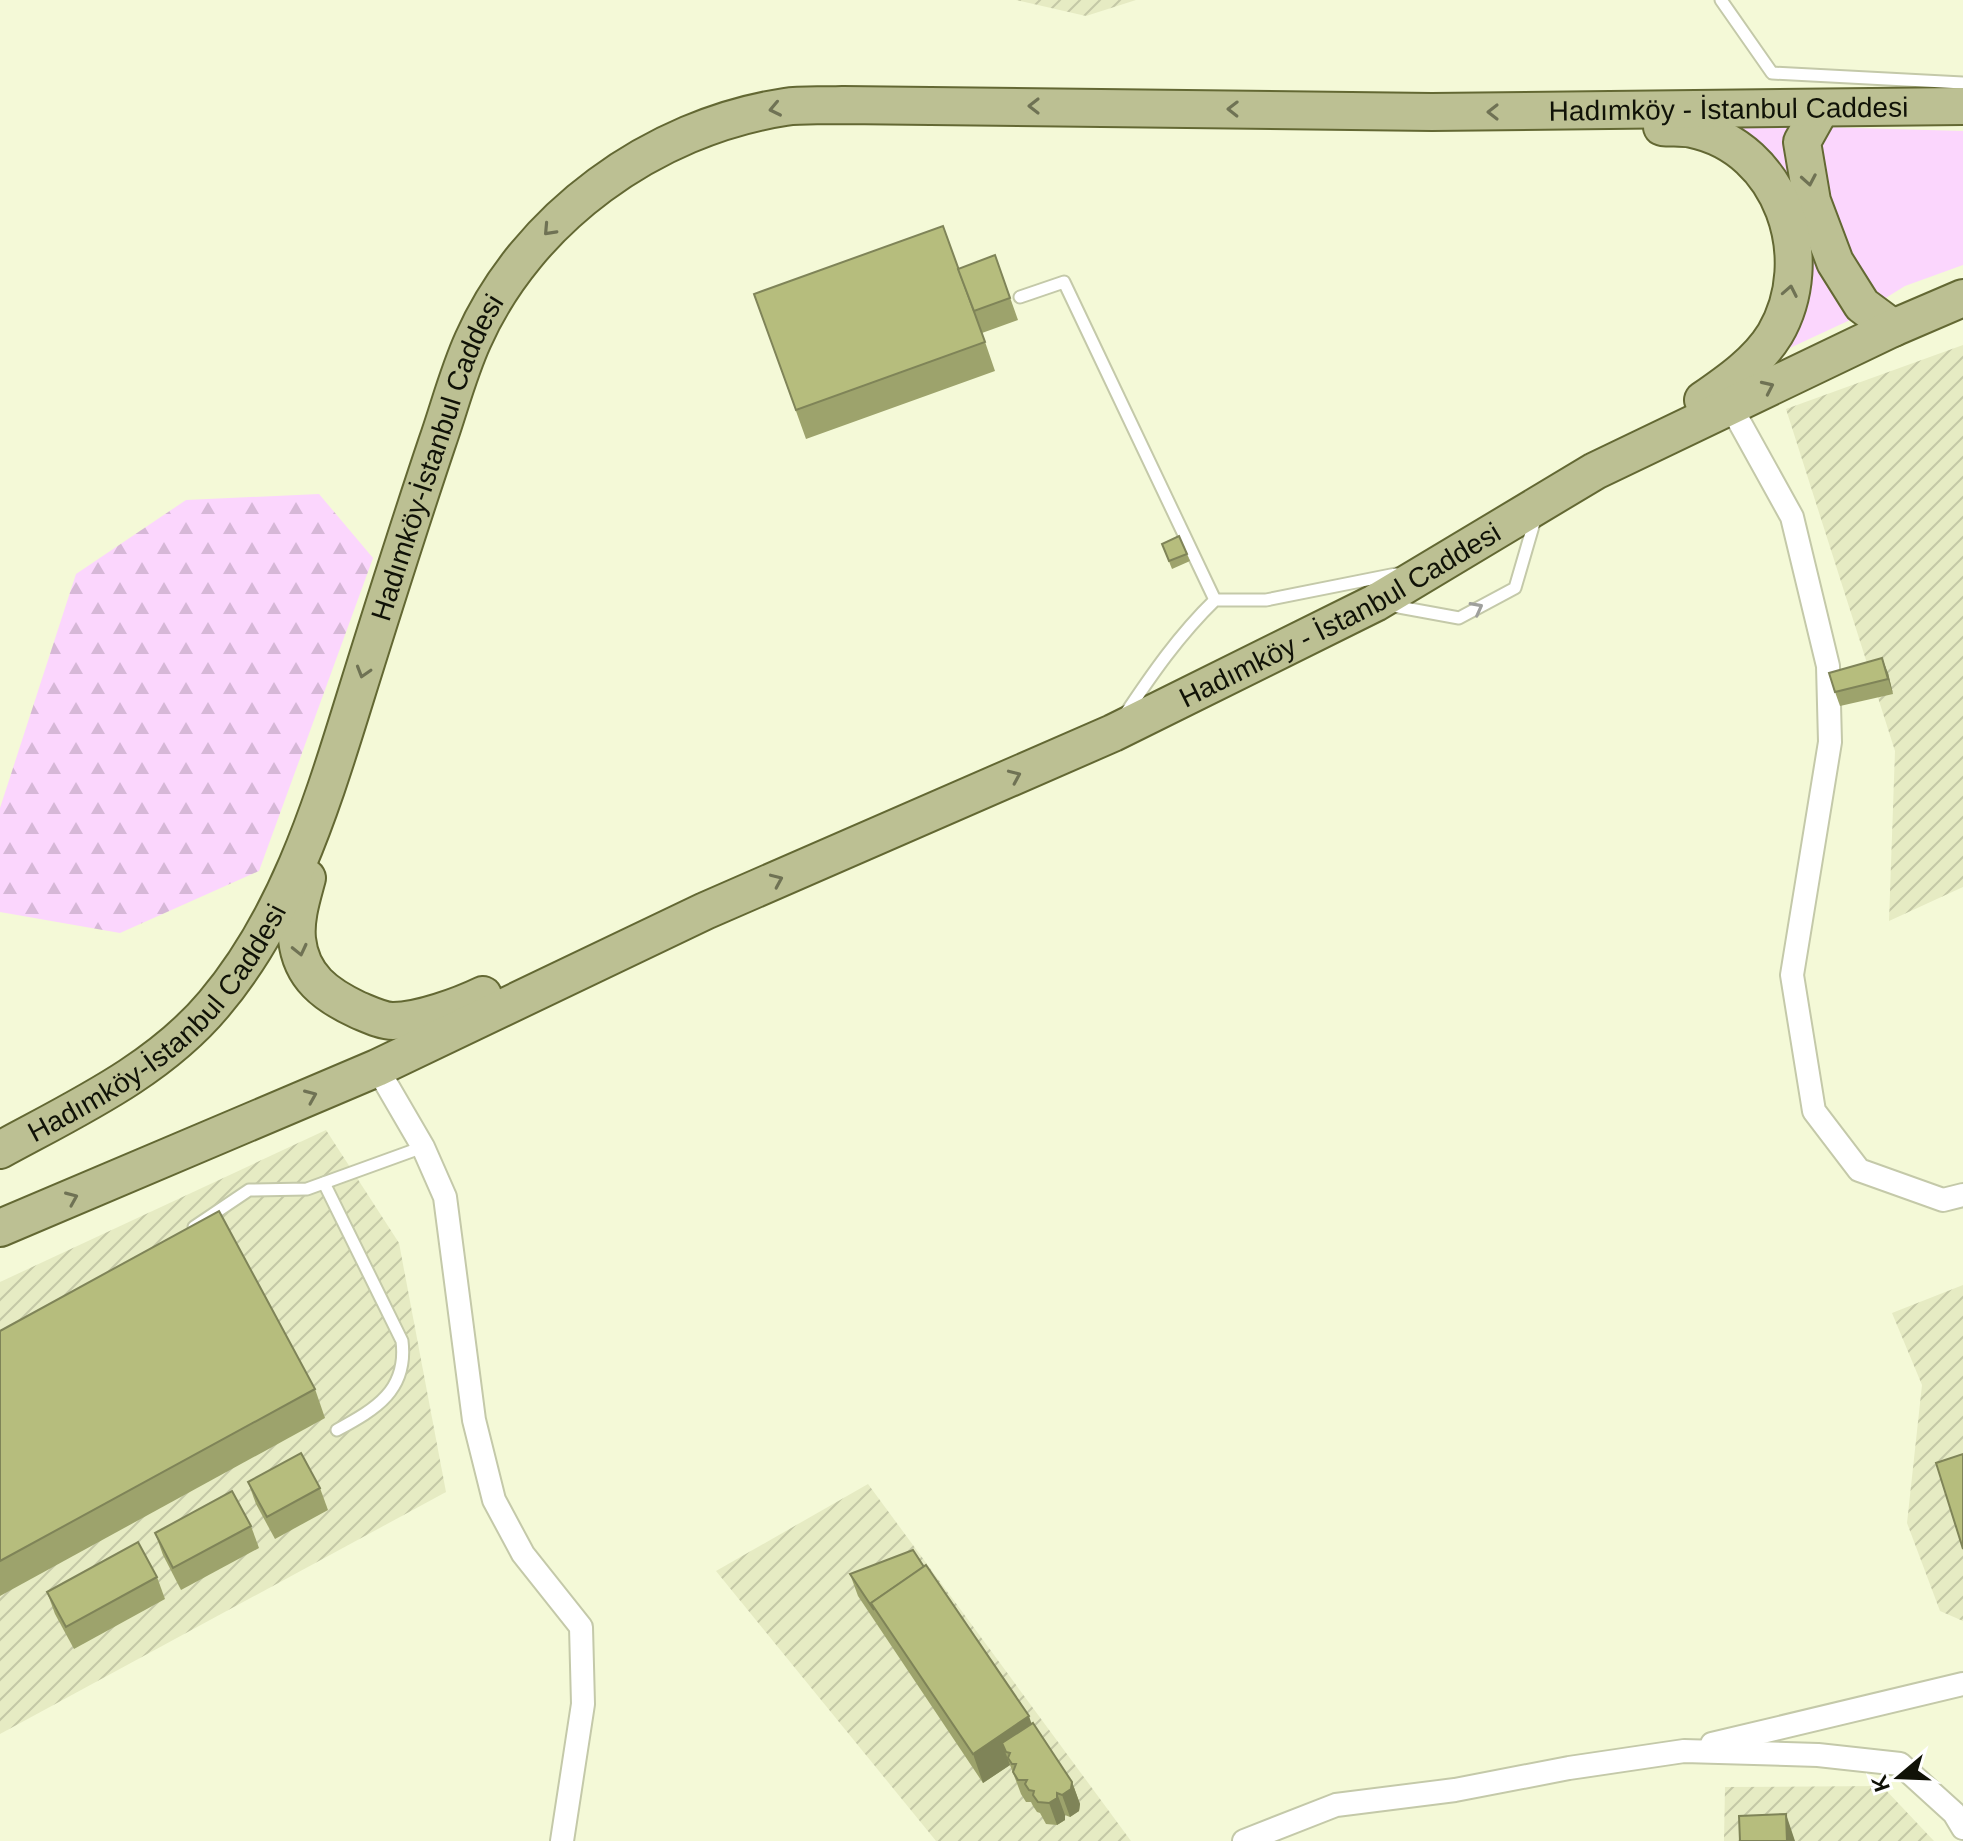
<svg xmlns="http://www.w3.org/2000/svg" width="1963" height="1841" viewBox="0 0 1963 1841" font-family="Helvetica,sans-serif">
  <defs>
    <pattern id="industrial-furrows" width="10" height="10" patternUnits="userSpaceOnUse" patternTransform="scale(2)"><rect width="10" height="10" fill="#e6ebc3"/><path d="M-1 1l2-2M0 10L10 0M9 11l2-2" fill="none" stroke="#c4c8a6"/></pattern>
    <pattern id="forest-firs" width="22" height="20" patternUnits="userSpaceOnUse" patternTransform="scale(2)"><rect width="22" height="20" fill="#fbd6fd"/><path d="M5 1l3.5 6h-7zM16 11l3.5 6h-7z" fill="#d6b7d7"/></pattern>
  </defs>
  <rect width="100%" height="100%" fill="#f4f9d7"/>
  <!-- industrial -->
  <g fill="url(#industrial-furrows)">
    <path d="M 1016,0 L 1136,0 L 1086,16 Z"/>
    <path d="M 1963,345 L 1963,887 L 1889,921 L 1895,751 L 1786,409 Z"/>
    <path d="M 326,1130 L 399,1243 L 446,1492 L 0,1734 L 0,1282 Z"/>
    <path d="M 1963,1285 L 1963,1621 L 1940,1611 L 1907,1523 L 1922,1385 L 1892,1313 Z"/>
    <path d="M 868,1484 L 1131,1841 L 936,1841 L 716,1571 Z"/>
    <path d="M 1882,1786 L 1934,1841 L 1724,1841 L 1725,1787 Z"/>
  </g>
  <!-- green -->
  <path fill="#fbd6fd" d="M 1719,124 L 1963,131 L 1963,265 L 1905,286 L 1850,320 L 1777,354 L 1807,263 Z"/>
  <!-- forest -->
  <path fill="url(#forest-firs)" d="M 319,494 L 373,558 L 259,871 L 120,933 L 0,912 L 0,808 L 76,574 L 186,500 Z"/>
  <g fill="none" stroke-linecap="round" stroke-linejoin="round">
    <!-- lane casing -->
    <g stroke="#c4c9a9" stroke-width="15">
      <g id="lane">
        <path d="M 1721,0 L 1772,73 L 1963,83"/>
        <path d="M 1020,297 L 1064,282 L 1215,600"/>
        <path d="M 1388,605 L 1459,618 L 1515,588 L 1536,516"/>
        <path d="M 1124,716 C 1152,674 1179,635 1215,600 L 1266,600 L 1396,574"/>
        <path d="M 324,1183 L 402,1341 C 408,1390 376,1409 337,1430"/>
        <path d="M 194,1227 L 249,1190 L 307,1189 L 423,1147"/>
      </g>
    </g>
    <!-- street casing -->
    <g stroke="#c4c9a9" stroke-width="26">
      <g id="street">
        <path d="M 1730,405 L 1792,517 L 1828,666 L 1830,742 L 1792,975 L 1814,1111 L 1859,1170 L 1943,1200 L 1963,1195"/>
        <path d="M 377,1068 L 423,1147 L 445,1197 L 474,1420 L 494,1500 L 523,1554 L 581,1627 L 583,1704 L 562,1841"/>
        <path d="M 1712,1744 L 1963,1684"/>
        <path d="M 1244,1841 L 1336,1805 L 1455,1790 L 1569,1768 L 1684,1751 L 1818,1755 L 1900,1764 L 1954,1813 L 1963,1828"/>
      </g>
    </g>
    <!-- primary casing -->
    <g stroke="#636833" stroke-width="40">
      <g id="primary">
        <path d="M 1821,108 L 1802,142 L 1812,201 L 1835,262 L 1862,305 L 1893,328"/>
        <path d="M 1662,127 C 1672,128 1683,127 1692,129 C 1783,148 1819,259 1775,334 C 1758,362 1729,382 1703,400"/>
        <path d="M 307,878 C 302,897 295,918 297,939 C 301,977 326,995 358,1010 C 368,1014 382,1021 393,1021 C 419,1021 460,1006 483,995"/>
        <path id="s1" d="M 0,1150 C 75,1109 158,1071 214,1004 C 285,920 319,814 351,711 C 379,621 407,532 437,443 C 449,409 458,373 473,340 C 527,218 653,127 785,107 C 803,104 824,106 843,105 L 1432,112 L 1963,106"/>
        <path id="s2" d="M 0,1228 L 377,1068 L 705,911 L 1113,733 L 1375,603 L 1595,471 L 1893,328 L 1963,298"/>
      </g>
    </g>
    <!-- lane -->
    <use href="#lane" stroke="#fff" stroke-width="11"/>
    <!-- street -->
    <use href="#street" stroke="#fff" stroke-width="22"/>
    <!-- primary -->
    <use href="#primary" stroke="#bcc093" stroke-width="36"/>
  </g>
  <!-- wall -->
  <g fill="#9da36c">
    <path d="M 995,255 L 1018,320 L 982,333 L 995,371 L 806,439 L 754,294 L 962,279 Z"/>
    <path d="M 1179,536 L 1190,561 L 1172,569 L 1162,544 Z"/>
    <path d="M 1888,673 L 1893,694 L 1840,706 L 1835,692 Z"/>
    <path d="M 0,1331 L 315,1389 L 325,1418 L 0,1596 Z"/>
    <path d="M 248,1482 L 320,1488 L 328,1510 L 275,1539 L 256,1504 Z"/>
    <path d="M 251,1526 L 259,1548 L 181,1590 L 163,1555 L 155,1533 Z"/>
    <path d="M 850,1574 L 1031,1724 L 1072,1782 L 1080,1804 L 1079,1811 L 1070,1817 L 1065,1815 L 1065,1820 L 1057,1825 L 1046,1824 L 1040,1813 L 1037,1812 L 1033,1806 L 1031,1802 L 1026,1802 L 1021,1794 L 1010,1765 L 983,1783 L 858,1596 Z"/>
    <path d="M 157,1577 L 165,1599 L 74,1649 L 55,1614 L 47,1592 Z"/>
  </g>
  <!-- shaded-wall -->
  <g fill="#7f8458">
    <path d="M 1882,658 L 1888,673 L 1893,694 L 1888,679 Z"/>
    <path d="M 1029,1716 L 1039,1746 L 1010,1753 L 1002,1743 L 1010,1765 L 983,1783 L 973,1754 Z"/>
    <path d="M 1072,1782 L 1080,1804 L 1079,1811 L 1070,1817 L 1062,1795 Z"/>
    <path d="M 1057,1793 L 1065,1815 L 1065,1820 L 1057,1825 L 1049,1803 Z"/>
    <path d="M 1786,1814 L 1795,1841 L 1787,1841 Z"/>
  </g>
  <!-- building -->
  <g fill="#b6bd7d" stroke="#7f8458" stroke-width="2">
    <path d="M 943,226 L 985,342 L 796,410 L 754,294 Z"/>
    <path d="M 995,255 L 1010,298 L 974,311 L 958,269 Z"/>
    <path d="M 1179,536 L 1187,554 L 1169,561 L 1162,544 Z"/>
    <path d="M 1882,658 L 1888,679 L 1835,692 L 1829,673 Z"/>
    <path d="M 219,1211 L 315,1389 L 0,1561 L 0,1331 Z"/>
    <path d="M 301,1453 L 320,1488 L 267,1517 L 248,1482 Z"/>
    <path d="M 1963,1454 L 1963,1549 L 1936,1463 Z"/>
    <path d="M 232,1491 L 251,1526 L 173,1568 L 155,1533 Z"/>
    <path d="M 138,1542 L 157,1577 L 66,1627 L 47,1592 Z"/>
    <path d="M 913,1550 L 924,1567 L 871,1603 L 874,1610 L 850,1574 Z"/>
    <path d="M 926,1565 L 1029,1716 L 973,1754 L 871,1603 Z"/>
    <path d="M 1033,1723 L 1072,1782 L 1071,1789 L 1062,1795 L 1057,1793 L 1057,1798 L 1049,1803 L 1038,1802 L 1033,1795 L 1034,1791 L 1029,1790 L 1025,1784 L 1027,1780 L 1018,1780 L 1013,1772 L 1016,1764 L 1012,1764 L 1008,1758 L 1010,1753 L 1006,1752 L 1002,1743 Z"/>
    <path d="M 1786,1814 L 1787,1841 L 1740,1841 L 1739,1816 Z"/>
  </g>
  <!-- one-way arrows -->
  <defs><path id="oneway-chevron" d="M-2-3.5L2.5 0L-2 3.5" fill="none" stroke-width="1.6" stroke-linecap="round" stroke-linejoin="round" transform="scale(2)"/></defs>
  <g stroke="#6f7254">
    <use href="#oneway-chevron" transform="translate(1034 106) rotate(-180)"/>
    <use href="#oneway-chevron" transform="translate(775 109) rotate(168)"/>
    <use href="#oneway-chevron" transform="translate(1233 109) rotate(-179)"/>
    <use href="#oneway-chevron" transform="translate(1493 112) rotate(180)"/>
    <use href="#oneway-chevron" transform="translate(1809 180) rotate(80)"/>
    <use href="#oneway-chevron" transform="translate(549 230) rotate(133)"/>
    <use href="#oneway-chevron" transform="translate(1790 291) rotate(-79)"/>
    <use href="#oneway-chevron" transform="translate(1768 387) rotate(-25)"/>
    <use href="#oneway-chevron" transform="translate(363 672) rotate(107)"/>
    <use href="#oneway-chevron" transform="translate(1015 776) rotate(-24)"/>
    <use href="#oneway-chevron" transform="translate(777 880) rotate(-24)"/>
    <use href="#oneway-chevron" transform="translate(300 950) rotate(77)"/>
    <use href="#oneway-chevron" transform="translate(311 1096) rotate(-23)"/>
    <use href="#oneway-chevron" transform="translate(72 1198) rotate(-23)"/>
  </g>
  <use stroke="#9fa09c" href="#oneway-chevron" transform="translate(1477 608) rotate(-28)"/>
  <g text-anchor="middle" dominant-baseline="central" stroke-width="7" stroke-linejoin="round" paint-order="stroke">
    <!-- street labels -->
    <g font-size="28" fill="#101207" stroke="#fff">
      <text stroke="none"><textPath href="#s1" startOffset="2326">Hadımköy - İstanbul Caddesi</textPath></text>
      <text stroke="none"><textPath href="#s1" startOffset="854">Hadımköy-İstanbul Caddesi</textPath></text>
      <text stroke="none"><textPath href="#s2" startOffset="1474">Hadımköy - İstanbul Caddesi</textPath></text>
      <text stroke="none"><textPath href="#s1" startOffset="206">Hadımköy-İstanbul Caddesi</textPath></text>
    </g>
  </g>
  <!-- north arrow -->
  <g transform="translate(1899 1777) rotate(251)" stroke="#ffffff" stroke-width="6" paint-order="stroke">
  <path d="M0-6L14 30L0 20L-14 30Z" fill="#101207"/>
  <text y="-12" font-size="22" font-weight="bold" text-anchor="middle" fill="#101207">K</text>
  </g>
</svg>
